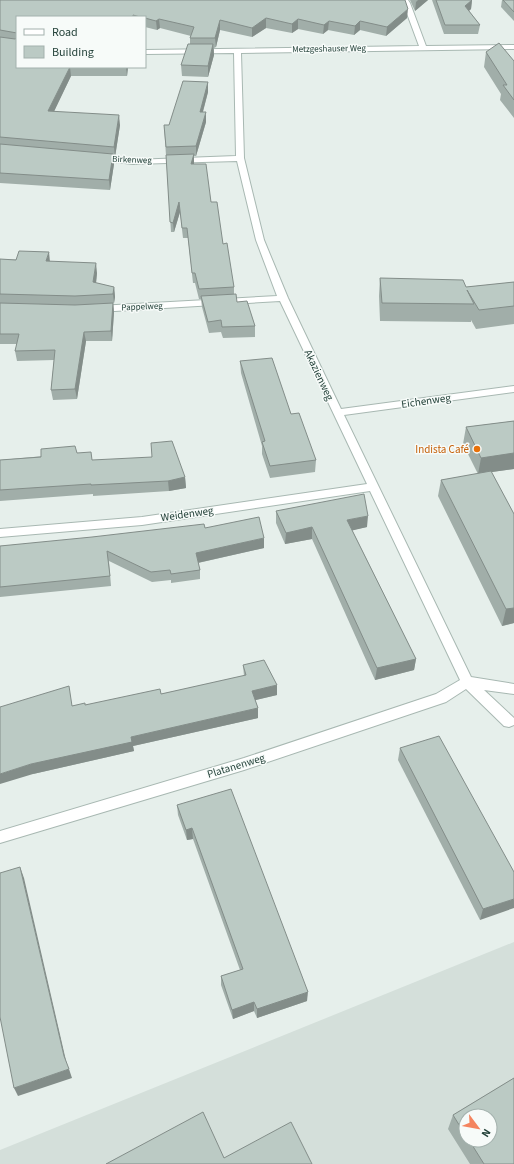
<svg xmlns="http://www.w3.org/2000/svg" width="514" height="1164" viewBox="0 0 514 1164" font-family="'Source Sans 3',sans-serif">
  <rect width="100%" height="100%" fill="#e6efeb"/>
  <!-- built -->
  <path fill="#d4dfda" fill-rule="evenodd" d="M 514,942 L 514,1164 L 0,1164 L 0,1150 ZM 466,1116 L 490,1116 L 490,1140 L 466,1140 Z"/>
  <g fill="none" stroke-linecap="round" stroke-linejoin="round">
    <!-- minor casing -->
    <g stroke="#a8b8b2" stroke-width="2">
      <path id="minor" d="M 402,0 L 408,0 L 410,3 L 426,46 L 514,45 L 514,49 L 241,53 L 244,158 L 264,240 L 288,298 L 341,409 L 514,386 L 514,392 L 344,415 L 471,677 L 514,684 L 514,694 L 484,690 L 514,718 L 514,725 L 509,727 L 504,726 L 466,689 L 446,702 L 244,770 L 0,843 L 0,831 L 244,758 L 436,694 L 460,680 L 370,491 L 142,525 L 0,537 L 0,529 L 142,517 L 367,484 L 280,301 L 98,312 L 93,309 L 98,306 L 277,296 L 256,240 L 237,161 L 133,164 L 98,160 L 94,158 L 98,156 L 133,160 L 236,156 L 234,53 L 145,54 L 145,50 L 419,46 Z"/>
    </g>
    <!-- minor -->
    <use href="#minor" fill="#fff" fill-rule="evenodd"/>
  </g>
  <!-- wall -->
  <g fill="#a1aea9" fill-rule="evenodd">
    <path d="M 0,0 L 407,18 L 386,36 L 360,30 L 354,35 L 328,30 L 323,34 L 298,29 L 292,33 L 266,28 L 252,37 L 220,30 L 216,47 L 214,48 L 214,55 L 208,77 L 182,76 L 181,65 L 190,44 L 190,38 L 191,36 L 160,28 L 157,30 L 145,27 L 145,17 L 17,17 L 17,67 L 128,67 L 127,76 L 71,76 L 54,111 L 120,125 L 115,157 L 113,157 L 114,164 L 110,190 L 0,183 Z"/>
    <path d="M 410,0 L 428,0 L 415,11 Z"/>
    <path d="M 432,0 L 472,0 L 471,9 L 469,11 L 480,25 L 478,34 L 444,34 Z"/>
    <path d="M 502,0 L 514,0 L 514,21 L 501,7 Z"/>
    <path d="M 486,52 L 514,61 L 514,118 L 500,100 L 501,94 L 484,67 Z"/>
    <path d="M 208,82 L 208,92 L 203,112 L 206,122 L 196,156 L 194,156 L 194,164 L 211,202 L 223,244 L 234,287 L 234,294 L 237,302 L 255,326 L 255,337 L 223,338 L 221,332 L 209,333 L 202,307 L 201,299 L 199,299 L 195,283 L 193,283 L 188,238 L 183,238 L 180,212 L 174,232 L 171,232 L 164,125 L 169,125 Z"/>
    <path d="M 0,259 L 50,261 L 97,273 L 96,283 L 114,287 L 115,297 L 114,303 L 113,303 L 114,312 L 112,341 L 86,341 L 77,399 L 53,400 L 51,390 L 54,360 L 17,361 L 15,351 L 17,344 L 0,344 Z"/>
    <path d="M 380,278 L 466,287 L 514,282 L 514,324 L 476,329 L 471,320 L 471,322 L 380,321 L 379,296 Z"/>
    <path d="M 240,361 L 291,414 L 316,460 L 315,472 L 270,478 L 262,454 L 262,446 L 241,373 Z"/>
    <path d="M 514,421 L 514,469 L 491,472 L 514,514 L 514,623 L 502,626 L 438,496 L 441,480 L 478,474 L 463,444 L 466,427 Z"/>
    <path d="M 77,453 L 92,460 L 185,477 L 186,488 L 169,491 L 93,496 L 93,494 L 0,501 L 0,460 Z"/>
    <path d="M 276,511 L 367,527 L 352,530 L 416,659 L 414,670 L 375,680 L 312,539 L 285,544 L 276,523 Z"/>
    <path d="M 205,528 L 264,548 L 198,563 L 200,570 L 200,579 L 171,583 L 171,580 L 152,582 L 109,561 L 111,586 L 0,597 L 0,546 Z"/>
    <path d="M 243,665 L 277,695 L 255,700 L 258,708 L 258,718 L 133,746 L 134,751 L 33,774 L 73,706 L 85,705 L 161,694 L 244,676 Z"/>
    <path d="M 400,748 L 514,872 L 480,920 L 398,760 Z"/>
    <path d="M 177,805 L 307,1001 L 257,1018 L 254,1011 L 233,1019 L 221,985 L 221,976 L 240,970 L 193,839 L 187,840 L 178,815 Z"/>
    <path d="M 514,1078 L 514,1164 L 470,1164 L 448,1129 L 453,1115 ZM 466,1116 L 490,1116 L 490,1140 L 466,1140 Z"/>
  </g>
  <!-- shaded-wall -->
  <g fill="#838d89">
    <path d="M 418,0 L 428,0 L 415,11 L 416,2 Z"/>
    <path d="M 472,0 L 471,9 L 464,15 L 465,6 Z"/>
    <path d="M 408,9 L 407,18 L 386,36 L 387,27 Z"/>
    <path d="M 266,18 L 266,28 L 252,37 L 252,28 Z"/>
    <path d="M 159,19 L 160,28 L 157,30 L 156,21 Z"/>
    <path d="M 298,19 L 298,29 L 292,33 L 292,24 Z"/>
    <path d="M 220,20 L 220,30 L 216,47 L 215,38 Z"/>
    <path d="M 329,21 L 328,30 L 323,34 L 324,25 Z"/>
    <path d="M 360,21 L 360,30 L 354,35 L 355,26 Z"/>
    <path d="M 213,44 L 214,55 L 208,77 L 208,66 Z"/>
    <path d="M 70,67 L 71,76 L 50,120 L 48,111 Z"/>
    <path d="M 126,67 L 128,67 L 127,76 Z"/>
    <path d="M 208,82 L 208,92 L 200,122 L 200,112 Z"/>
    <path d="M 206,112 L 206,122 L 196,156 L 196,146 Z"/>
    <path d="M 119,115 L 120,125 L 115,157 L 114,147 Z"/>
    <path d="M 113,154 L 114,164 L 110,190 L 109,180 Z"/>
    <path d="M 194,154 L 194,164 L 191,174 L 191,164 Z"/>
    <path d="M 179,202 L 180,212 L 174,232 L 173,223 Z"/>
    <path d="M 49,252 L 50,262 L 46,261 Z"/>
    <path d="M 96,263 L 97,273 L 95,292 L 93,282 Z"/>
    <path d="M 114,287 L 115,297 L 114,303 L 113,294 Z"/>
    <path d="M 113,303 L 114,312 L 112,341 L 111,331 Z"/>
    <path d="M 84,332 L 86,341 L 77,399 L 75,389 Z"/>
    <path d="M 514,453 L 514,469 L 478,474 L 481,458 Z"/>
    <path d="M 185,477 L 186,488 L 169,491 L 168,481 Z"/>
    <path d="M 368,516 L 367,527 L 346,532 L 347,520 Z"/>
    <path d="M 312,527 L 312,539 L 285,544 L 286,533 Z"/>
    <path d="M 264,538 L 264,548 L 197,563 L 196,553 Z"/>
    <path d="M 514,608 L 514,623 L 502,626 L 506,609 Z"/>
    <path d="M 416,659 L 414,670 L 375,680 L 377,668 Z"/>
    <path d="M 277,685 L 277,695 L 252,701 L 252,691 Z"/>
    <path d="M 258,708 L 258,718 L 133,746 L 134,751 L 33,774 L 0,784 L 0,774 L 31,764 L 131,737 Z"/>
    <path d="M 192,828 L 193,839 L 187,840 L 186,830 Z"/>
    <path d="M 20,867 L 24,878 L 67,1065 L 64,1056 Z"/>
    <path d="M 514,899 L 514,908 L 480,920 L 483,909 Z"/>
    <path d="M 308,992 L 307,1001 L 257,1018 L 257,1009 Z"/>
    <path d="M 254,1002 L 254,1011 L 233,1019 L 232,1010 Z"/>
    <path d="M 69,1069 L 72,1078 L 18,1096 L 14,1088 Z"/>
  </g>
  <!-- building -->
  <g fill="#bbcac4" stroke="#838d89">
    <path d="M 0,0 L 405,0 L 408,9 L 387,27 L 360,21 L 355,26 L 329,21 L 324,25 L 298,19 L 292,24 L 266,18 L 252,28 L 220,20 L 215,38 L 190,38 L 194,27 L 159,19 L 156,21 L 145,18 L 145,17 L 140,17 L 133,15 L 133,17 L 17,17 L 17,37 L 17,33 L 0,30 Z"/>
    <path d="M 436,0 L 472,0 L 465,6 L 480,25 L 445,25 Z"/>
    <path d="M 503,0 L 514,0 L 514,12 Z"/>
    <path d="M 0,37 L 15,39 L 17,38 L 17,67 L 70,67 L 48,111 L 119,115 L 114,147 L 0,137 Z"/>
    <path d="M 499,43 L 514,61 L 514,100 L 503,85 L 507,85 L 486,52 Z"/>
    <path d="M 188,44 L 213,44 L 208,66 L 181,65 Z"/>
    <path d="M 183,81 L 208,82 L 200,112 L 206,112 L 196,146 L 166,147 L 164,125 L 169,125 Z"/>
    <path d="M 0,144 L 113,154 L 109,180 L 0,173 Z"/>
    <path d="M 194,154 L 191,164 L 206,164 L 211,202 L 217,202 L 223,244 L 227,243 L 234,287 L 199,289 L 195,273 L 192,273 L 187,228 L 182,228 L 179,202 L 173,223 L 170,222 L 166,155 Z"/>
    <path d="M 19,251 L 49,252 L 46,261 L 96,263 L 93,282 L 114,287 L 113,294 L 75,296 L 0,294 L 0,259 L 16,260 Z"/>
    <path d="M 380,278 L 463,280 L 466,287 L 514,282 L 514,306 L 479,310 L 467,290 L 474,304 L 382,303 Z"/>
    <path d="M 236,294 L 237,302 L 247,301 L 255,326 L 222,327 L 221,320 L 208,322 L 201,296 Z"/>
    <path d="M 0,303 L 75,305 L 113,303 L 111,331 L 84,332 L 75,389 L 51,390 L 55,350 L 15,351 L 19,334 L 0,334 Z"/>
    <path d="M 272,358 L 291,414 L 299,413 L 316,460 L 270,466 L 262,442 L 265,441 L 240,361 Z"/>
    <path d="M 514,421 L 514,453 L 481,458 L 466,427 Z"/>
    <path d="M 172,441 L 185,477 L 168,481 L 91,485 L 91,484 L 0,490 L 0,460 L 41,457 L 41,449 L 75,446 L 77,453 L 91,452 L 92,460 L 152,457 L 151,443 Z"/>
    <path d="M 491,471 L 514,514 L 514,608 L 506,609 L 441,480 Z"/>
    <path d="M 364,494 L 368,516 L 347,520 L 416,659 L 377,668 L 312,527 L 286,533 L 276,511 Z"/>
    <path d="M 259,517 L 264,538 L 196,553 L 200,570 L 171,574 L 170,570 L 151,572 L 107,551 L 110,576 L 0,587 L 0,546 L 92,537 L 204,524 L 205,528 Z"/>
    <path d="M 264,660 L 277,685 L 252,691 L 258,708 L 131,737 L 132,742 L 31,764 L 0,774 L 0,707 L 69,686 L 72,706 L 85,703 L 85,705 L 160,689 L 161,694 L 246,675 L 243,665 Z"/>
    <path d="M 439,736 L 514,872 L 514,899 L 483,909 L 400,748 Z"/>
    <path d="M 231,789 L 308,992 L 257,1009 L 254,1002 L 232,1010 L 221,976 L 243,969 L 192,828 L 186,830 L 177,805 Z"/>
    <path d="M 20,867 L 64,1056 L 69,1069 L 14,1088 L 0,1017 L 0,873 Z"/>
    <path d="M 514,1078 L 514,1164 L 484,1164 L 469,1140 L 490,1140 L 490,1116 L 466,1116 L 466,1136 L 453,1115 Z"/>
    <path d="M 203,1112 L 224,1158 L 291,1122 L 312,1164 L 106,1164 Z"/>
  </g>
  <!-- markers -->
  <circle fill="#e8710a" stroke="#f7fbf9" stroke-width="1.5" cx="477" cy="449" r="4"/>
  <g text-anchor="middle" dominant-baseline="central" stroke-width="3" stroke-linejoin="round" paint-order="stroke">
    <!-- far-street labels -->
    <g font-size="9" fill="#24423a" stroke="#f7fbf9">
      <text transform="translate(329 49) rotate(-1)">Metzgeshauser Weg</text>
      <text transform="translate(132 160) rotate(2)">Birkenweg</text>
      <text transform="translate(142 307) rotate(-3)">Pappelweg</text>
    </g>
    <!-- street labels -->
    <g font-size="11" fill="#24423a" stroke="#f7fbf9">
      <text transform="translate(319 375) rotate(65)">Akazienweg</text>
      <text transform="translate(426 401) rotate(-8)">Eichenweg</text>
      <text transform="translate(187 514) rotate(-8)">Weidenweg</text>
      <text transform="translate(236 766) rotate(-17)">Platanenweg</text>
    </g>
    <!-- food labels -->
    <g font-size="11" fill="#c56008" stroke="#f7fbf9" text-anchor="end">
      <text x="469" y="449">Indista Café</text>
    </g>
  </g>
  <!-- legend -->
  <rect x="16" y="16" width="130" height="52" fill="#f7fbf9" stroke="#a3b1ad"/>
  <rect x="24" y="29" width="20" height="6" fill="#ffffff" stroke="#a3b1ad"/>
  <text x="52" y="36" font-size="12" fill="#24423a">Road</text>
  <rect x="24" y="46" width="20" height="12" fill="#bbcac4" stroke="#a3b1ad"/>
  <text x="52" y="56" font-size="12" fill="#24423a">Building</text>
  <!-- north arrow -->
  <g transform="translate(478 1128) rotate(122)"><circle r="19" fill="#f7fbf9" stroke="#a3b1ad"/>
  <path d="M0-3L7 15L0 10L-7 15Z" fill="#f4845f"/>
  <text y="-6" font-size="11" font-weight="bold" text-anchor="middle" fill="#24423a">N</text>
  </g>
</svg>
